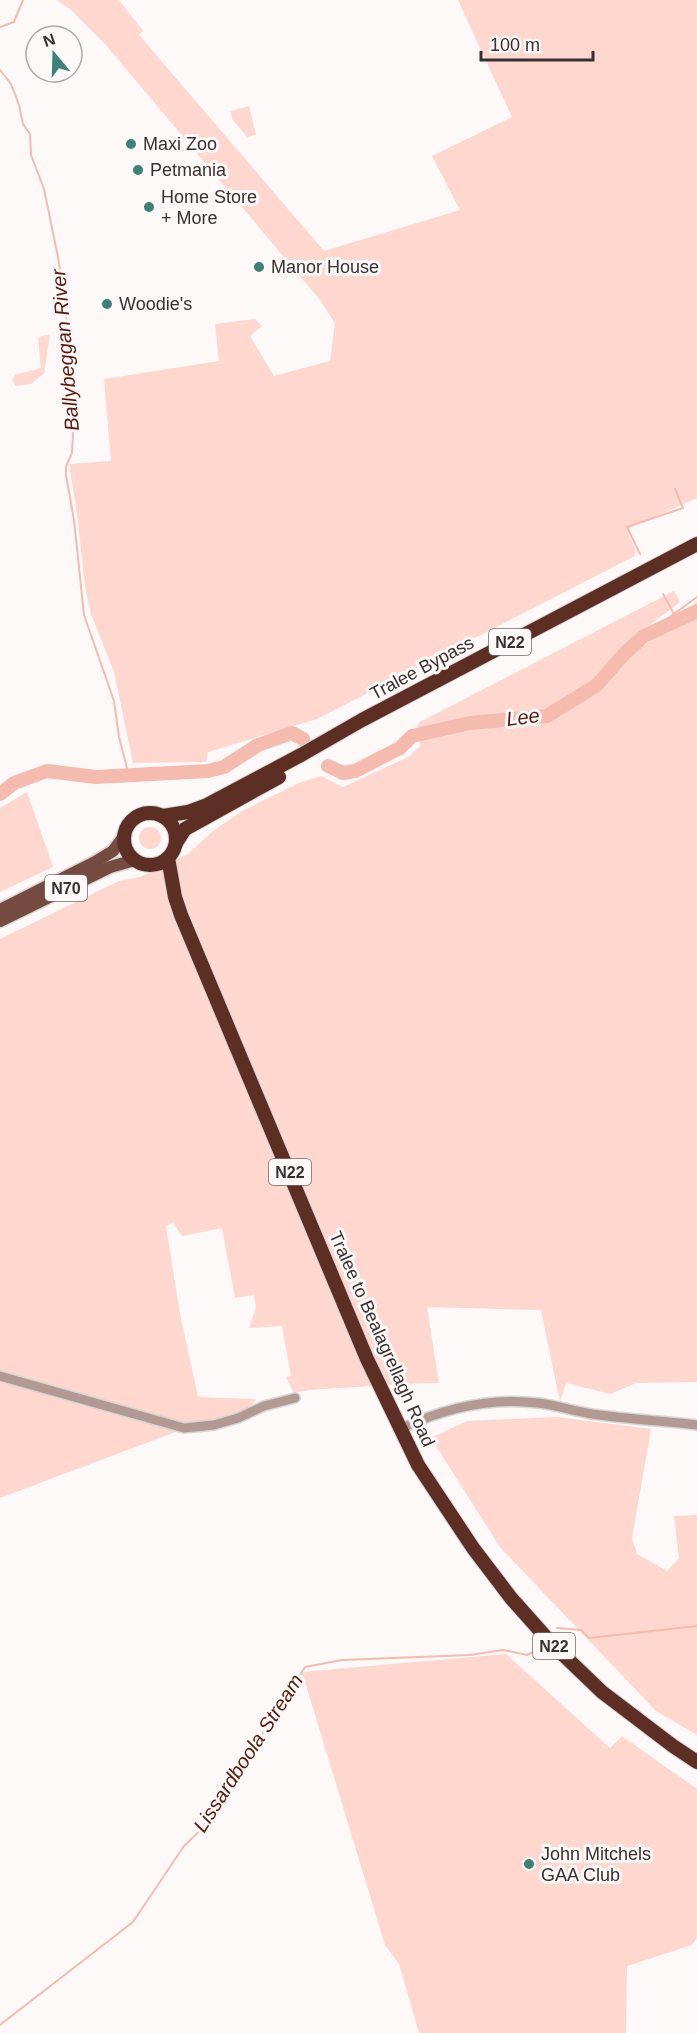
<svg xmlns="http://www.w3.org/2000/svg" width="697" height="2033" viewBox="0 0 697 2033" font-family="Arial,sans-serif">
  <rect width="100%" height="100%" fill="#fdf9f8"/>
  <!-- green -->
  <g fill="#fed7cf">
    <path d="M 57,0 L 119,0 L 143,31 L 139,35 L 324,251 L 460,210 L 432,156 L 512,117 L 458,0 L 697,0 L 697,498 L 627,529 L 635,550 L 635,556 L 317,719 L 208,752 L 206,762 L 133,763 L 114,672 L 91,614 L 85,587 L 77,513 L 69,464 L 111,461 L 104,379 L 219,361 L 215,324 L 255,319 L 262,326 L 250,336 L 274,376 L 330,361 L 335,323 L 320,300 L 106,45 L 71,10 Z"/>
    <path d="M 249,106 L 256,135 L 247,137 L 232,119 L 231,111 Z"/>
    <path d="M 45,335 L 50,335 L 44,373 L 31,384 L 16,386 L 12,380 L 15,375 L 41,368 L 38,338 Z"/>
    <path d="M 674,591 L 680,602 L 639,633 L 645,645 L 697,602 L 697,1382 L 636,1383 L 610,1394 L 566,1383 L 560,1402 L 541,1310 L 427,1307 L 439,1383 L 403,1384 L 309,1390 L 294,1393 L 286,1377 L 291,1376 L 282,1326 L 249,1328 L 256,1308 L 254,1295 L 235,1298 L 222,1228 L 182,1236 L 173,1223 L 166,1226 L 180,1314 L 198,1397 L 256,1399 C 248,1417 200,1423 182,1424 L 0,1371 L 0,939 L 119,881 L 140,877 L 188,854 L 213,831 L 242,811 L 299,783 L 321,776 L 343,787 L 408,757 L 420,746 L 418,723 Z"/>
    <path d="M 27,792 L 53,867 L 0,892 L 0,808 Z"/>
    <circle cx="150" cy="838" r="11"/>
    <path d="M 0,1380 L 178,1431 L 0,1498 Z"/>
    <path d="M 557,1417 L 651,1429 L 632,1538 L 637,1554 L 667,1571 L 679,1558 L 674,1516 L 697,1515 L 697,1735 L 656,1711 L 500,1547 L 431,1438 L 467,1421 Z"/>
    <path d="M 506,1654 L 610,1748 L 622,1736 L 697,1789 L 697,1938 L 692,1945 L 627,1966 L 626,2033 L 419,2033 L 399,1964 L 385,1945 L 302,1672 Z"/>
  </g>
  <g fill="none" stroke-linecap="round" stroke-linejoin="round">
    <!-- stream -->
    <g stroke="#f5bbae" stroke-width="2">
      <path d="M 0,27 L 14,22 L 23,0"/>
      <path d="M 0,70 L 11,84 L 19,105 L 23,124 L 30,134 L 31,155 L 44,189 L 58,257 L 66,310 L 69,369 L 74,408 L 72,453 L 66,466 L 66,475 L 74,520 L 84,615 L 114,701 L 119,737 L 129,776"/>
      <path d="M 640,554 L 627,527 L 683,508 L 675,489"/>
      <path d="M 663,594 L 674,614"/>
      <path d="M 644,636 L 697,597"/>
      <path d="M 557,1628 L 581,1630 L 589,1638 L 697,1626"/>
      <path d="M 0,2025 L 133,1922 L 184,1846 L 202,1829 L 305,1667 L 342,1660 L 470,1655 L 503,1650 L 527,1655 L 535,1651"/>
    </g>
    <!-- river -->
    <g stroke="#f5bbae" stroke-width="14">
      <path d="M 328,766 L 343,773 L 355,771 L 400,748 L 412,736 L 470,723 L 547,716 L 597,685 L 624,654 L 644,636 L 697,611"/>
      <path d="M 0,794 L 14,783 L 47,771 L 96,777 L 208,771 L 224,767 L 258,745 L 292,733 L 303,739"/>
    </g>
    <!-- minor casing -->
    <g stroke="#d9d5d4" stroke-width="12">
      <g id="minor">
        <path d="M 0,1376 L 184,1428 L 214,1425 L 238,1418 L 264,1406 L 295,1398"/>
        <path d="M 400,1429 C 442,1409 490,1397 538,1403 C 556,1405 574,1411 592,1414 C 627,1419 662,1421 697,1425"/>
      </g>
    </g>
    <!-- major casing -->
    <g stroke="#d9d5d4" stroke-width="15">
      <g id="major">
        <path d="M 0,910 L 95,862 L 113,851 L 125,835"/>
        <path d="M 0,921 L 110,867 L 135,860"/>
      </g>
    </g>
    <!-- highway casing -->
    <g stroke="#d9d5d4" stroke-width="16">
      <g id="highway">
        <circle cx="150" cy="839" r="26"/>
        <path d="M 163,816 L 188,812 L 207,805 L 301,755 L 362,720 L 697,544"/>
        <path d="M 176,843 L 185,829 L 279,777"/>
        <path d="M 168,858 L 175,897 L 181,915 L 367,1359 L 418,1465 L 473,1548 L 511,1598 L 552,1644 L 602,1692 L 673,1746 L 697,1762"/>
      </g>
    </g>
    <!-- minor -->
    <use href="#minor" stroke="#b29993" stroke-width="9"/>
    <!-- major -->
    <use href="#major" stroke="#744a41" stroke-width="12"/>
    <!-- highway -->
    <use href="#highway" stroke="#5c2e24" stroke-width="14"/>
  </g>
  <!-- markers -->
  <g fill="#3d8278" stroke="#fdf9f8" stroke-width="2">
    <circle cx="131" cy="144" r="6"/>
    <circle cx="138" cy="170" r="6"/>
    <circle cx="149" cy="207" r="6"/>
    <circle cx="259" cy="267" r="6"/>
    <circle cx="107" cy="304" r="6"/>
    <circle cx="529" cy="1864" r="6"/>
  </g>
  <g text-anchor="middle" dominant-baseline="central" stroke-width="6" stroke-linejoin="round" paint-order="stroke">
    <!-- shield labels -->
    <g fill="#fdf9f8" stroke="#726d6b" stroke-width="1.5">
      <rect x="489" y="629" width="42" height="26" rx="4.5"/>
      <rect x="45" y="875" width="42" height="26" rx="4.5"/>
      <rect x="269" y="1159" width="42" height="26" rx="4.5"/>
      <rect x="533" y="1633" width="42" height="26" rx="4.5"/>
    </g>
    <g font-size="16" font-weight="bold" fill="#37312f">
      <text x="510" y="642">N22</text>
      <text x="66" y="888">N70</text>
      <text x="290" y="1172">N22</text>
      <text x="554" y="1646">N22</text>
    </g>
    <!-- poi labels -->
    <g font-size="18" fill="#37312f" stroke="#fdf9f8" text-anchor="start">
      <text x="143" y="144">Maxi Zoo</text>
      <text x="150" y="170">Petmania</text>
      <text x="161" y="197">Home Store<tspan x="161" dy="21">+ More</tspan></text>
      <text x="271" y="267">Manor House</text>
      <text x="119" y="304">Woodie's</text>
      <text x="541" y="1854">John Mitchels<tspan x="541" dy="21">GAA Club</tspan></text>
    </g>
    <!-- street labels -->
    <g font-size="18" fill="#37312f" stroke="#fdf9f8">
      <text transform="translate(422 668) rotate(-28)">Tralee Bypass</text>
      <text transform="translate(382 1339) rotate(66)">Tralee to Bealagrellagh Road</text>
    </g>
    <!-- water labels -->
    <g font-size="20" font-style="italic" fill="#5a170a" stroke="#fdf9f8">
      <text transform="translate(65 350) rotate(-95)">Ballybeggan River</text>
      <text transform="translate(523 717) rotate(-7)">Lee</text>
      <text transform="translate(248 1753) rotate(-57)">Lissardboola Stream</text>
    </g>
  </g>
  <!-- north arrow -->
  <g transform="translate(54 54) rotate(341)"><circle r="28" fill="#fdf9f8" stroke="#aea9a8" stroke-width="1.5"/>
  <path d="M0-4.5L10 22L0 15L-10 22Z" fill="#3d8278"/>
  <text y="-9" font-size="16" font-weight="bold" text-anchor="middle" fill="#37312f">N</text>
  </g>
  <!-- scale -->
  <path d="M481 51v9h112v-9" fill="none" stroke="#37312f" stroke-width="3"/>
  <text x="490" y="51" font-size="18" fill="#37312f" stroke="#fdf9f8" stroke-width="4.5" paint-order="stroke">100 m</text>
</svg>
